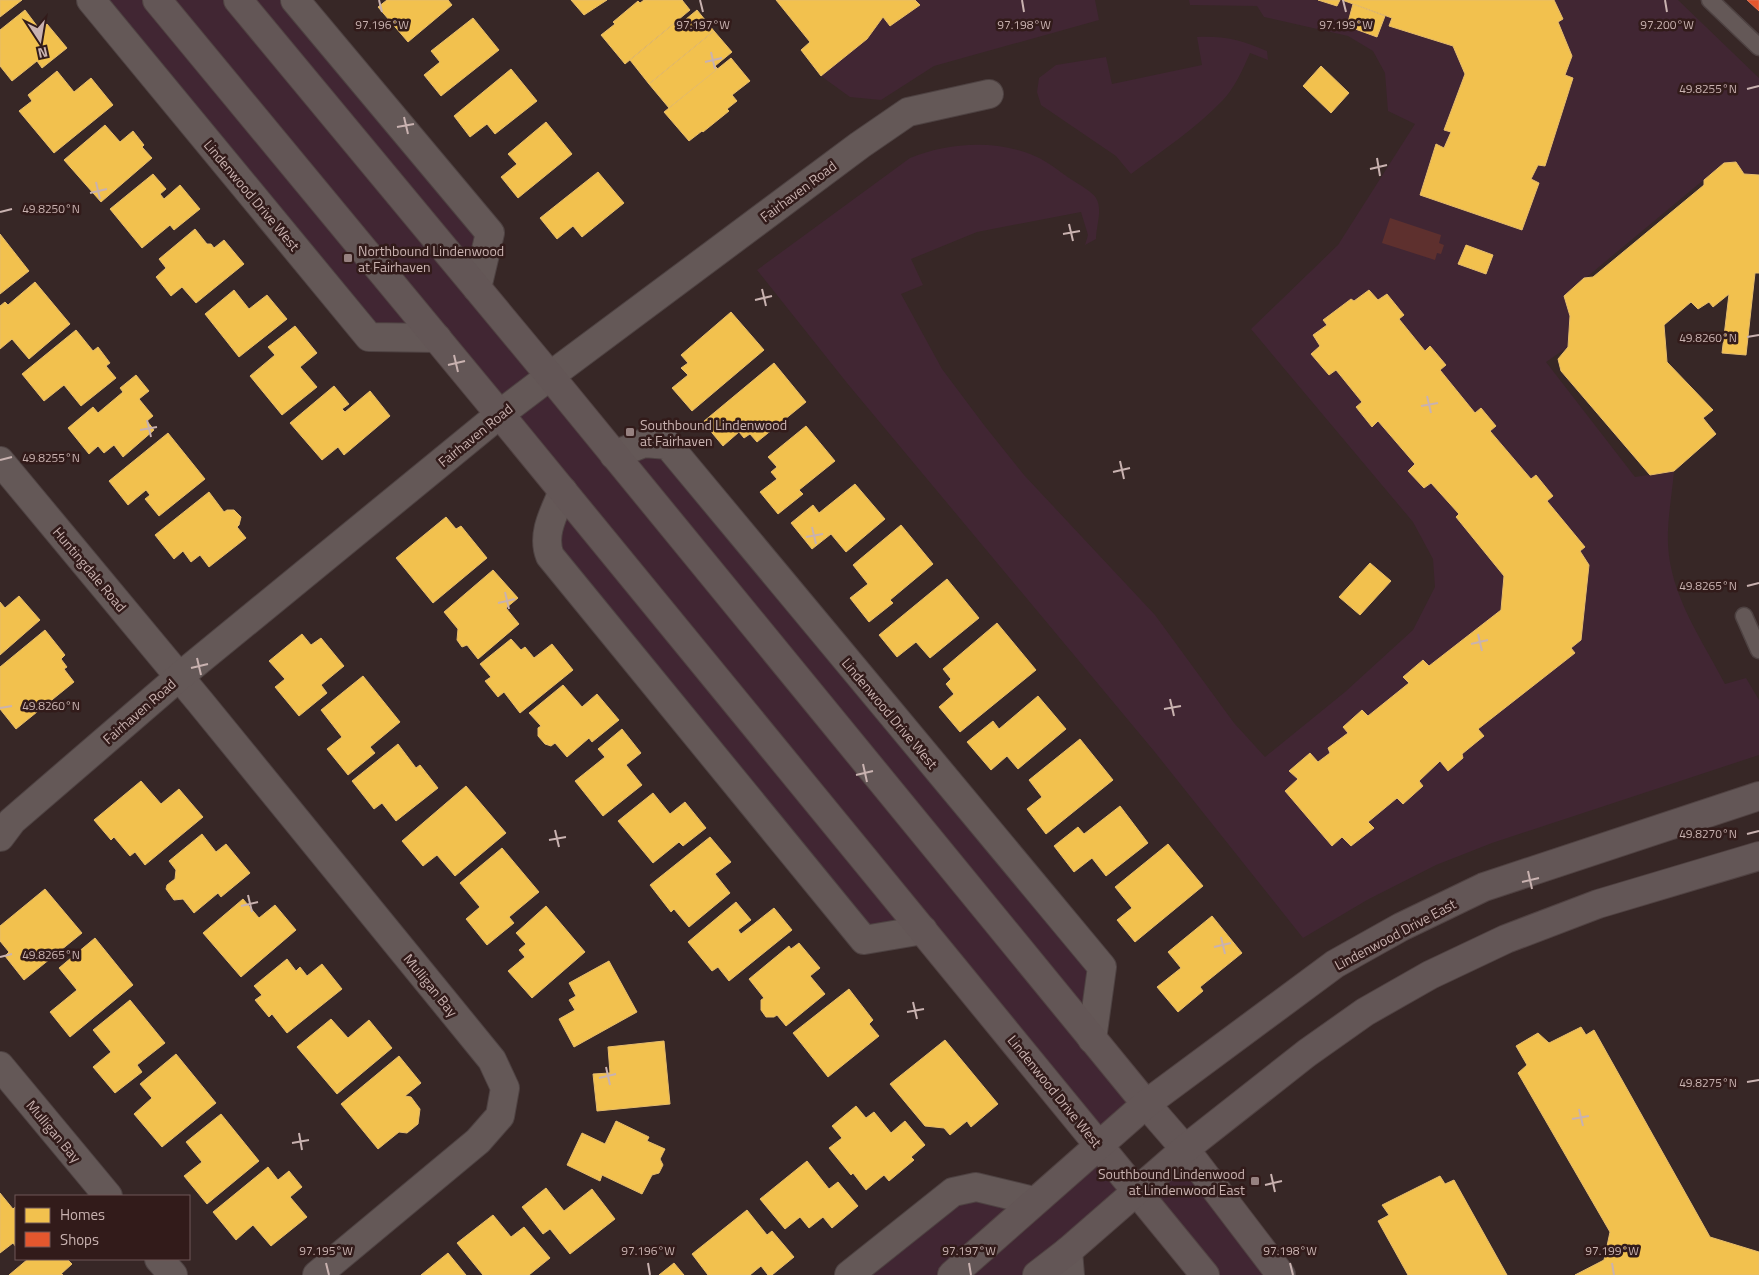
<svg xmlns="http://www.w3.org/2000/svg" width="1759" height="1275" viewBox="0 0 1759 1275" font-family="'Titillium Web',sans-serif">
  <rect width="100%" height="100%" fill="#372726"/>
  <!-- green -->
  <g fill="#412633">
    <path d="M 91,0 L 295,0 L 490,233 L 477,288 L 614,454 L 668,445 L 1102,967 L 1093,1039 L 1146,1104 L 1100,1146 L 1136,1191 L 1185,1149 L 1281,1275 L 1205,1275 L 1136,1191 L 1068,1251 L 1070,1275 L 849,1275 L 953,1192 L 1034,1201 L 1100,1147 L 923,930 L 864,940 L 550,556 L 563,491 L 437,338 L 369,337 Z"/>
    <path d="M 915,0 L 1095,0 L 1099,20 L 934,66 L 881,100 L 850,97 L 821,76 L 867,39 L 883,17 L 890,26 L 919,5 Z"/>
    <path d="M 1189,0 L 1678,0 L 1759,78 L 1759,175 L 1744,174 L 1724,163 L 1564,296 L 1570,316 L 1568,347 L 1546,362 L 1635,477 L 1674,471 C 1672,495 1667,520 1668,544 C 1670,595 1702,640 1725,684 L 1746,678 L 1759,700 L 1759,755 L 1492,843 L 1436,865 L 1367,900 L 1303,938 L 1154,751 L 847,383 L 757,270 L 910,158 C 949,142 998,139 1037,157 C 1048,162 1059,171 1069,178 C 1075,182 1093,192 1096,198 C 1103,210 1096,226 1096,239 L 1085,245 L 1088,235 L 1081,212 L 977,232 L 911,259 L 923,285 L 901,294 L 942,369 L 984,425 L 1024,475 L 1155,615 L 1234,723 L 1265,757 L 1345,692 L 1413,630 L 1435,587 L 1433,559 L 1413,522 L 1251,329 L 1338,245 L 1415,124 L 1388,111 L 1385,73 L 1373,51 L 1348,36 L 1264,17 L 1257,6 L 1190,5 Z"/>
    <path d="M 1197,37 C 1226,36 1240,40 1267,51 L 1268,60 L 1250,53 C 1243,69 1235,87 1223,100 C 1196,128 1162,151 1131,174 L 1116,156 L 1041,105 L 1037,92 L 1039,78 L 1056,65 L 1106,57 L 1112,84 L 1202,65 Z"/>
  </g>
  <!-- water -->
  <path fill="#5e302e" d="M 1390,218 L 1441,235 L 1439,243 L 1444,245 L 1441,254 L 1437,253 L 1435,260 L 1382,243 Z"/>
  <!-- homes -->
  <g fill="#f2c14e" stroke="#e6bc6b">
    <path d="M 0,0 L 22,0 L 0,17 Z"/>
    <path d="M 387,0 L 448,0 L 452,5 L 408,42 L 378,7 Z"/>
    <path d="M 571,0 L 607,0 L 584,15 Z"/>
    <path d="M 644,0 L 682,0 L 690,10 L 625,64 L 601,35 L 615,24 L 613,22 L 638,1 L 640,3 Z"/>
    <path d="M 776,0 L 915,0 L 920,5 L 890,26 L 883,17 L 867,39 L 821,76 L 801,50 L 810,42 Z"/>
    <path d="M 1318,0 L 1340,0 L 1337,6 Z"/>
    <path d="M 1342,0 L 1554,0 L 1563,19 L 1558,22 L 1572,56 L 1565,75 L 1573,78 L 1545,166 L 1538,165 L 1531,179 L 1539,183 L 1522,230 L 1420,195 L 1436,144 L 1444,148 L 1451,132 L 1444,130 L 1465,74 L 1453,46 L 1389,26 L 1392,18 Z"/>
    <path d="M 1353,4 L 1385,16 L 1377,37 L 1347,26 Z"/>
    <path d="M 25,10 L 40,30 L 47,24 L 67,48 L 42,68 L 37,61 L 12,81 L 0,66 L 0,30 Z"/>
    <path d="M 697,10 L 714,31 L 649,84 L 630,60 L 677,21 L 680,24 Z"/>
    <path d="M 473,18 L 499,50 L 441,96 L 424,75 L 440,62 L 431,51 Z"/>
    <path d="M 714,31 L 732,52 L 715,66 L 718,69 L 669,108 L 649,84 Z"/>
    <path d="M 731,58 L 750,81 L 732,95 L 737,101 L 727,109 L 729,111 L 703,132 L 702,131 L 689,141 L 664,112 Z"/>
    <path d="M 1321,66 L 1349,93 L 1331,113 L 1303,86 Z"/>
    <path d="M 511,69 L 537,101 L 495,134 L 487,124 L 470,137 L 454,116 Z"/>
    <path d="M 57,71 L 74,92 L 91,78 L 113,105 L 54,153 L 19,111 L 32,101 L 28,95 Z"/>
    <path d="M 546,122 L 572,154 L 518,198 L 501,177 L 517,164 L 508,154 Z"/>
    <path d="M 105,125 L 120,142 L 133,131 L 144,145 L 142,147 L 152,158 L 101,202 L 64,160 Z"/>
    <path d="M 1736,162 L 1744,174 L 1759,175 L 1759,273 L 1755,273 L 1746,355 L 1722,353 L 1729,294 L 1713,307 L 1709,302 L 1698,309 L 1691,302 L 1664,325 L 1667,362 L 1713,410 L 1703,418 L 1716,434 L 1674,471 L 1650,475 L 1561,371 L 1558,359 L 1568,347 L 1570,316 L 1564,296 L 1584,278 L 1593,277 L 1704,185 L 1704,180 L 1724,163 Z"/>
    <path d="M 598,172 L 624,203 L 582,237 L 573,226 L 557,239 L 540,218 Z"/>
    <path d="M 153,174 L 166,189 L 160,194 L 164,199 L 180,185 L 200,209 L 174,230 L 170,225 L 142,248 L 110,209 Z"/>
    <path d="M 195,229 L 207,244 L 211,244 L 214,248 L 224,240 L 244,264 L 196,303 L 182,287 L 171,296 L 156,277 L 166,268 L 159,259 Z"/>
    <path d="M 0,234 L 29,271 L 0,294 Z"/>
    <path d="M 1466,245 L 1493,255 L 1486,274 L 1458,264 Z"/>
    <path d="M 35,282 L 70,324 L 29,359 L 12,339 L 0,349 L 0,306 L 5,302 L 8,305 Z"/>
    <path d="M 234,290 L 249,309 L 267,295 L 287,319 L 239,357 L 205,314 Z"/>
    <path d="M 1369,290 L 1378,300 L 1387,294 L 1404,315 L 1399,319 L 1425,351 L 1430,346 L 1446,365 L 1440,370 L 1475,413 L 1481,408 L 1496,426 L 1490,431 L 1531,479 L 1536,475 L 1553,496 L 1547,501 L 1585,547 L 1580,551 L 1589,565 L 1581,640 L 1571,648 L 1575,653 L 1478,729 L 1484,736 L 1462,754 L 1463,758 L 1448,771 L 1440,761 L 1419,781 L 1423,786 L 1403,804 L 1397,798 L 1368,822 L 1374,828 L 1351,846 L 1342,837 L 1332,846 L 1285,791 L 1298,779 L 1289,771 L 1310,753 L 1318,762 L 1330,753 L 1328,748 L 1348,733 L 1343,727 L 1362,710 L 1368,716 L 1409,683 L 1403,677 L 1423,660 L 1429,666 L 1501,610 L 1504,576 L 1456,517 L 1459,514 L 1431,483 L 1424,488 L 1408,471 L 1415,464 L 1378,421 L 1372,427 L 1356,407 L 1362,402 L 1336,370 L 1329,375 L 1311,354 L 1320,346 L 1313,335 L 1327,325 L 1323,320 L 1351,299 L 1354,301 Z"/>
    <path d="M 731,312 L 764,350 L 692,411 L 672,388 L 688,375 L 681,368 L 688,363 L 681,355 Z"/>
    <path d="M 295,326 L 317,353 L 300,367 L 317,387 L 282,415 L 250,376 L 275,355 L 268,347 Z"/>
    <path d="M 76,330 L 93,351 L 98,347 L 110,363 L 106,366 L 116,378 L 81,406 L 64,385 L 44,401 L 22,374 Z"/>
    <path d="M 774,363 L 806,402 L 757,442 L 750,434 L 744,438 L 739,432 L 723,446 L 703,422 Z"/>
    <path d="M 136,375 L 149,391 L 139,399 L 153,416 L 147,421 L 154,430 L 123,457 L 114,445 L 104,453 L 98,446 L 89,454 L 68,428 L 93,407 L 98,413 L 123,392 L 120,388 Z"/>
    <path d="M 334,386 L 349,404 L 342,409 L 345,412 L 370,391 L 390,416 L 344,455 L 338,447 L 322,460 L 290,423 Z"/>
    <path d="M 806,426 L 835,461 L 799,490 L 803,494 L 778,514 L 760,492 L 777,479 L 771,472 L 777,467 L 768,457 Z"/>
    <path d="M 168,433 L 205,479 L 159,516 L 145,499 L 150,495 L 146,490 L 128,505 L 109,481 Z"/>
    <path d="M 855,484 L 885,519 L 846,552 L 831,534 L 812,549 L 791,523 L 813,505 L 819,513 Z"/>
    <path d="M 209,492 L 224,512 L 227,510 L 234,510 L 241,517 L 239,525 L 237,527 L 246,538 L 209,567 L 200,555 L 191,562 L 183,551 L 174,559 L 155,535 Z"/>
    <path d="M 446,517 L 456,529 L 461,526 L 487,558 L 433,603 L 396,558 Z"/>
    <path d="M 901,525 L 933,564 L 890,600 L 893,603 L 869,622 L 850,598 L 868,584 L 853,565 Z"/>
    <path d="M 1370,563 L 1391,581 L 1360,615 L 1339,597 Z"/>
    <path d="M 493,570 L 518,598 L 506,608 L 519,624 L 478,659 L 467,645 L 462,647 L 457,640 L 458,629 L 444,612 Z"/>
    <path d="M 947,579 L 979,618 L 930,658 L 916,642 L 897,657 L 879,635 Z"/>
    <path d="M 19,596 L 40,620 L 0,655 L 0,602 L 5,608 Z"/>
    <path d="M 997,623 L 1036,670 L 960,732 L 939,707 L 954,694 L 946,684 L 951,679 L 943,669 Z"/>
    <path d="M 45,630 L 65,655 L 61,659 L 67,667 L 64,669 L 74,682 L 16,729 L 0,709 L 0,667 Z"/>
    <path d="M 302,634 L 311,645 L 321,638 L 344,666 L 321,685 L 327,693 L 299,716 L 275,687 L 285,679 L 269,661 Z"/>
    <path d="M 511,639 L 521,650 L 525,647 L 534,658 L 552,644 L 573,670 L 520,713 L 504,692 L 498,697 L 485,681 L 491,677 L 480,664 Z"/>
    <path d="M 363,676 L 400,722 L 370,747 L 375,753 L 348,775 L 327,749 L 342,737 L 321,710 Z"/>
    <path d="M 563,685 L 582,707 L 597,694 L 619,720 L 592,742 L 589,738 L 567,757 L 555,743 L 551,746 L 545,744 L 538,736 L 538,728 L 541,726 L 529,713 Z"/>
    <path d="M 1038,696 L 1066,729 L 1018,769 L 1007,756 L 991,770 L 967,742 L 993,721 L 999,729 Z"/>
    <path d="M 622,729 L 641,753 L 626,765 L 642,785 L 603,816 L 575,781 L 605,757 L 598,749 Z"/>
    <path d="M 1080,739 L 1113,780 L 1046,834 L 1027,809 L 1042,797 L 1029,780 Z"/>
    <path d="M 398,744 L 416,768 L 420,765 L 438,788 L 396,821 L 382,803 L 374,809 L 352,781 Z"/>
    <path d="M 141,781 L 161,804 L 179,789 L 203,817 L 145,865 L 135,852 L 130,856 L 114,837 L 111,840 L 94,820 Z"/>
    <path d="M 466,786 L 506,833 L 455,876 L 437,855 L 423,866 L 402,841 Z"/>
    <path d="M 653,793 L 670,814 L 685,802 L 706,828 L 683,846 L 679,842 L 653,863 L 618,821 Z"/>
    <path d="M 1120,806 L 1148,843 L 1106,876 L 1092,858 L 1074,872 L 1054,846 L 1078,827 L 1084,834 Z"/>
    <path d="M 202,834 L 216,852 L 226,844 L 250,873 L 221,897 L 218,893 L 194,913 L 183,899 L 174,900 L 166,889 L 167,885 L 175,879 L 176,870 L 169,861 Z"/>
    <path d="M 710,837 L 731,862 L 715,874 L 730,893 L 689,927 L 674,909 L 671,912 L 650,885 Z"/>
    <path d="M 1168,844 L 1203,886 L 1135,942 L 1117,920 L 1132,908 L 1115,887 Z"/>
    <path d="M 502,848 L 539,892 L 509,917 L 514,923 L 487,945 L 466,919 L 480,907 L 460,883 Z"/>
    <path d="M 45,889 L 82,933 L 24,980 L 5,956 L 9,952 L 0,941 L 0,926 Z"/>
    <path d="M 243,899 L 259,918 L 275,905 L 296,930 L 241,977 L 203,933 Z"/>
    <path d="M 736,902 L 751,920 L 738,930 L 741,934 L 774,908 L 792,930 L 729,981 L 718,967 L 712,971 L 688,942 Z"/>
    <path d="M 546,906 L 585,952 L 532,998 L 508,971 L 525,957 L 519,950 L 526,944 L 516,933 Z"/>
    <path d="M 1212,916 L 1242,953 L 1200,987 L 1203,991 L 1178,1012 L 1157,987 L 1181,968 L 1168,952 Z"/>
    <path d="M 95,938 L 133,985 L 70,1037 L 50,1012 L 77,990 L 59,968 Z"/>
    <path d="M 799,943 L 820,968 L 810,976 L 825,994 L 786,1026 L 777,1015 L 774,1017 L 766,1017 L 761,1010 L 761,1000 L 764,998 L 749,979 L 789,946 L 791,949 Z"/>
    <path d="M 287,959 L 296,971 L 300,967 L 307,976 L 322,964 L 342,989 L 287,1033 L 272,1014 L 269,1017 L 255,1000 L 262,995 L 254,986 Z"/>
    <path d="M 609,961 L 637,1012 L 574,1047 L 559,1019 L 575,1010 L 569,1000 L 576,996 L 569,983 Z"/>
    <path d="M 849,989 L 873,1020 L 869,1024 L 879,1036 L 828,1077 L 793,1033 Z"/>
    <path d="M 130,1000 L 165,1043 L 137,1065 L 142,1072 L 115,1093 L 93,1067 L 111,1052 L 93,1030 Z"/>
    <path d="M 331,1019 L 348,1038 L 369,1020 L 392,1048 L 337,1094 L 297,1047 Z"/>
    <path d="M 1581,1027 L 1586,1035 L 1594,1030 L 1710,1237 L 1759,1252 L 1759,1275 L 1575,1275 L 1604,1260 L 1610,1232 L 1518,1073 L 1527,1065 L 1516,1046 L 1538,1033 L 1549,1043 Z"/>
    <path d="M 945,1040 L 998,1104 L 971,1127 L 967,1121 L 950,1135 L 944,1128 L 925,1126 L 890,1084 Z"/>
    <path d="M 664,1041 L 670,1104 L 597,1111 L 593,1074 L 610,1073 L 608,1047 Z"/>
    <path d="M 176,1054 L 216,1103 L 162,1147 L 134,1114 L 152,1098 L 140,1084 Z"/>
    <path d="M 399,1056 L 421,1083 L 405,1096 L 411,1097 L 420,1109 L 418,1124 L 407,1133 L 399,1132 L 378,1149 L 341,1104 Z"/>
    <path d="M 856,1106 L 866,1118 L 874,1112 L 891,1133 L 905,1121 L 925,1145 L 911,1157 L 914,1160 L 889,1181 L 884,1175 L 866,1190 L 853,1173 L 851,1175 L 829,1148 L 842,1138 L 832,1126 Z"/>
    <path d="M 221,1114 L 259,1161 L 207,1204 L 184,1176 L 202,1162 L 186,1142 Z"/>
    <path d="M 616,1121 L 649,1137 L 647,1141 L 665,1149 L 660,1159 L 663,1165 L 659,1173 L 652,1175 L 642,1194 L 602,1175 L 600,1181 L 567,1165 L 582,1133 L 605,1144 Z"/>
    <path d="M 807,1161 L 829,1189 L 838,1182 L 858,1206 L 832,1228 L 823,1217 L 809,1228 L 800,1217 L 785,1229 L 760,1199 Z"/>
    <path d="M 268,1167 L 278,1180 L 289,1171 L 302,1187 L 290,1197 L 307,1217 L 271,1246 L 253,1225 L 236,1240 L 213,1212 Z"/>
    <path d="M 1440,1176 L 1445,1184 L 1454,1180 L 1507,1275 L 1408,1275 L 1378,1221 L 1389,1215 L 1382,1205 Z"/>
    <path d="M 546,1188 L 564,1211 L 592,1189 L 615,1219 L 570,1254 L 550,1229 L 543,1234 L 522,1207 Z"/>
    <path d="M 0,1193 L 13,1209 L 16,1206 L 16,1247 L 13,1243 L 0,1253 Z"/>
    <path d="M 747,1210 L 767,1235 L 772,1231 L 794,1257 L 772,1275 L 768,1275 L 761,1266 L 750,1275 L 708,1275 L 692,1254 Z"/>
    <path d="M 493,1215 L 511,1237 L 524,1227 L 550,1258 L 529,1275 L 483,1275 L 457,1243 Z"/>
    <path d="M 448,1253 L 466,1275 L 421,1275 Z"/>
    <path d="M 28,1259 L 67,1259 L 72,1264 L 61,1274 L 63,1275 L 9,1275 Z"/>
    <path d="M 674,1263 L 684,1275 L 659,1275 Z"/>
  </g>
  <!-- shops -->
  <path fill="#e4572e" stroke="#dc7255" d="M 1747,0 L 1759,0 L 1759,11 Z"/>
  <g fill="none" stroke-linecap="round" stroke-linejoin="round">
    <!-- lane casing -->
    <g stroke="#4e4242" stroke-width="19">
      <g id="lane">
        <path d="M 1710,0 L 1759,47"/>
        <path d="M 1744,616 L 1759,650"/>
      </g>
    </g>
    <!-- street casing -->
    <g stroke="#4e4242" stroke-width="30">
      <g id="street">
        <path d="M 91,0 L 369,337 L 437,338"/>
        <path d="M 295,0 L 490,233 L 477,288"/>
        <path d="M 614,455 L 644,443 L 668,445 L 1102,967 L 1092,1039"/>
        <path d="M 0,461 L 201,703 L 492,1060 L 505,1088 L 500,1116 L 478,1141 L 317,1275"/>
        <path d="M 563,491 C 555,511 541,534 550,556 L 864,940 L 923,930"/>
        <path d="M 0,837 L 12,821 L 179,677 L 500,414 L 550,376 L 860,145 L 908,112 L 989,94"/>
        <path d="M 0,1066 L 108,1196"/>
        <path d="M 1068,1251 L 1070,1275"/>
        <path d="M 159,1259 L 173,1275"/>
        <path d="M 849,1275 L 953,1192 L 976,1187 L 1034,1201"/>
      </g>
    </g>
    <!-- secondary casing -->
    <g stroke="#504242" stroke-width="30">
      <g id="secondary">
        <path d="M 157,0 L 516,434 L 1205,1275"/>
        <path d="M 238,0 L 550,376 L 1146,1104 L 1185,1149 L 1281,1275"/>
        <path d="M 952,1275 L 1146,1104 L 1335,964 L 1401,927 L 1484,887 L 1759,796"/>
        <path d="M 1037,1275 L 1068,1251 L 1185,1149 L 1307,1053 L 1365,1012 L 1430,975 L 1506,939 L 1598,904 L 1759,856"/>
      </g>
    </g>
    <!-- lane -->
    <use href="#lane" stroke="#645857" stroke-width="16"/>
    <!-- street -->
    <use href="#street" stroke="#645857" stroke-width="28"/>
    <!-- secondary -->
    <use href="#secondary" stroke="#635656" stroke-width="28"/>
  </g>
  <!-- ticks -->
  <path fill="none" stroke="#c9b2b0" stroke-width="2" d="M 379,0 L 382,12M 700,0 L 703,12M 1022,0 L 1024,12M 1343,0 L 1346,12M 1665,0 L 1667,12M 711,52 L 715,69M 705,62 L 722,58M 1747,89 L 1759,86M 404,117 L 408,134M 397,127 L 414,124M 1377,158 L 1380,176M 1370,169 L 1387,165M 96,182 L 100,199M 90,193 L 107,189M 0,212 L 12,209M 1069,224 L 1073,241M 1063,234 L 1080,231M 762,289 L 766,306M 755,300 L 772,296M 1747,337 L 1759,335M 454,355 L 458,372M 448,365 L 465,361M 1427,396 L 1431,413M 1421,406 L 1438,403M 147,420 L 151,437M 140,430 L 157,427M 0,460 L 12,457M 1120,461 L 1124,479M 1113,472 L 1130,468M 812,527 L 816,544M 806,537 L 823,534M 1747,586 L 1759,583M 505,592 L 509,609M 498,603 L 515,599M 1478,634 L 1482,651M 1471,644 L 1488,640M 197,658 L 201,675M 191,668 L 208,664M 1170,699 L 1174,716M 0,708 L 12,706M 1164,709 L 1181,706M 863,764 L 867,782M 856,775 L 873,771M 555,830 L 559,847M 1747,834 L 1759,831M 549,840 L 566,837M 1528,871 L 1532,889M 1522,882 L 1539,878M 248,895 L 252,912M 241,906 L 258,902M 1221,937 L 1225,954M 1214,947 L 1231,943M 0,957 L 12,954M 913,1002 L 917,1019M 907,1012 L 924,1009M 606,1067 L 610,1085M 599,1078 L 616,1074M 1747,1082 L 1759,1080M 1579,1109 L 1583,1126M 1572,1119 L 1589,1116M 299,1133 L 302,1150M 292,1143 L 309,1140M 1271,1174 L 1275,1192M 1265,1185 L 1282,1181M 326,1263 L 329,1275M 648,1263 L 650,1275M 969,1263 L 971,1275M 1290,1263 L 1293,1275M 1612,1263 L 1614,1275"/>
  <!-- markers -->
  <g fill="#968180" stroke="#321b1a" stroke-width="2">
    <rect x="343" y="253" width="10" height="10" rx="2.5"/>
    <rect x="625" y="427" width="10" height="10" rx="2.5"/>
    <rect x="1250" y="1176" width="10" height="10" rx="2.5"/>
  </g>
  <g text-anchor="middle" dominant-baseline="central" stroke-width="5" stroke-linejoin="round" paint-order="stroke">
    <!-- street labels -->
    <g font-size="14" fill="#c9b2b0" stroke="#321b1a">
      <text transform="translate(798 191) rotate(-37)">Fairhaven Road</text>
      <text transform="translate(252 195) rotate(50)">Lindenwood Drive West</text>
      <text transform="translate(475 435) rotate(-39)">Fairhaven Road</text>
      <text transform="translate(90 569) rotate(50)">Huntingdale Road</text>
      <text transform="translate(139 711) rotate(-41)">Fairhaven Road</text>
      <text transform="translate(890 713) rotate(50)">Lindenwood Drive West</text>
      <text transform="translate(1395 934) rotate(-28)">Lindenwood Drive East</text>
      <text transform="translate(431 985) rotate(51)">Mulligan Bay</text>
      <text transform="translate(1055 1091) rotate(51)">Lindenwood Drive West</text>
      <text transform="translate(54 1131) rotate(50)">Mulligan Bay</text>
    </g>
    <!-- poi labels -->
    <g font-size="14" fill="#c9b2b0" stroke="#321b1a" text-anchor="start">
      <text x="358" y="250">Northbound Lindenwood<tspan x="358" dy="16">at Fairhaven</tspan></text>
      <text x="640" y="424">Southbound Lindenwood<tspan x="640" dy="16">at Fairhaven</tspan></text>
      <text x="1245" y="1173" text-anchor="end">Southbound Lindenwood<tspan x="1245" dy="16">at Lindenwood East</tspan></text>
    </g>
  </g>
  <g font-size="12" text-anchor="middle" fill="#c9b2b0" stroke="#321b1a" stroke-width="5" stroke-linejoin="round" paint-order="stroke">
    <text x="382" y="29">97.196°W</text>
    <text x="703" y="29">97.197°W</text>
    <text x="1024" y="29">97.198°W</text>
    <text x="1346" y="29">97.199°W</text>
    <text x="1667" y="29">97.200°W</text>
    <text x="1708" y="93">49.8255°N</text>
    <text x="51" y="213">49.8250°N</text>
    <text x="1708" y="342">49.8260°N</text>
    <text x="51" y="462">49.8255°N</text>
    <text x="1708" y="590">49.8265°N</text>
    <text x="51" y="710">49.8260°N</text>
    <text x="1708" y="838">49.8270°N</text>
    <text x="51" y="959">49.8265°N</text>
    <text x="1708" y="1087">49.8275°N</text>
    <text x="326" y="1255">97.195°W</text>
    <text x="648" y="1255">97.196°W</text>
    <text x="969" y="1255">97.197°W</text>
    <text x="1290" y="1255">97.198°W</text>
    <text x="1612" y="1255">97.199°W</text>
  </g>
  <!-- legend -->
  <rect x="15" y="1195" width="175" height="65" fill="#321b1a" stroke="#6e5756"/>
  <rect x="25" y="1208" width="25" height="15" fill="#f2c14e" stroke="#6e5756"/>
  <text x="60" y="1220" font-size="15" fill="#c9b2b0">Homes</text>
  <rect x="25" y="1232" width="25" height="15" fill="#e4572e" stroke="#6e5756"/>
  <text x="60" y="1245" font-size="15" fill="#c9b2b0">Shops</text>
  <!-- north arrow -->
  <g transform="translate(40 40) rotate(168)" stroke="#321b1a" stroke-width="4" paint-order="stroke">
  <path d="M0-4L9 19L0 12L-9 19Z" fill="#c9b2b0"/>
  <text y="-8" font-size="14" font-weight="bold" text-anchor="middle" fill="#c9b2b0">N</text>
  </g>
</svg>
